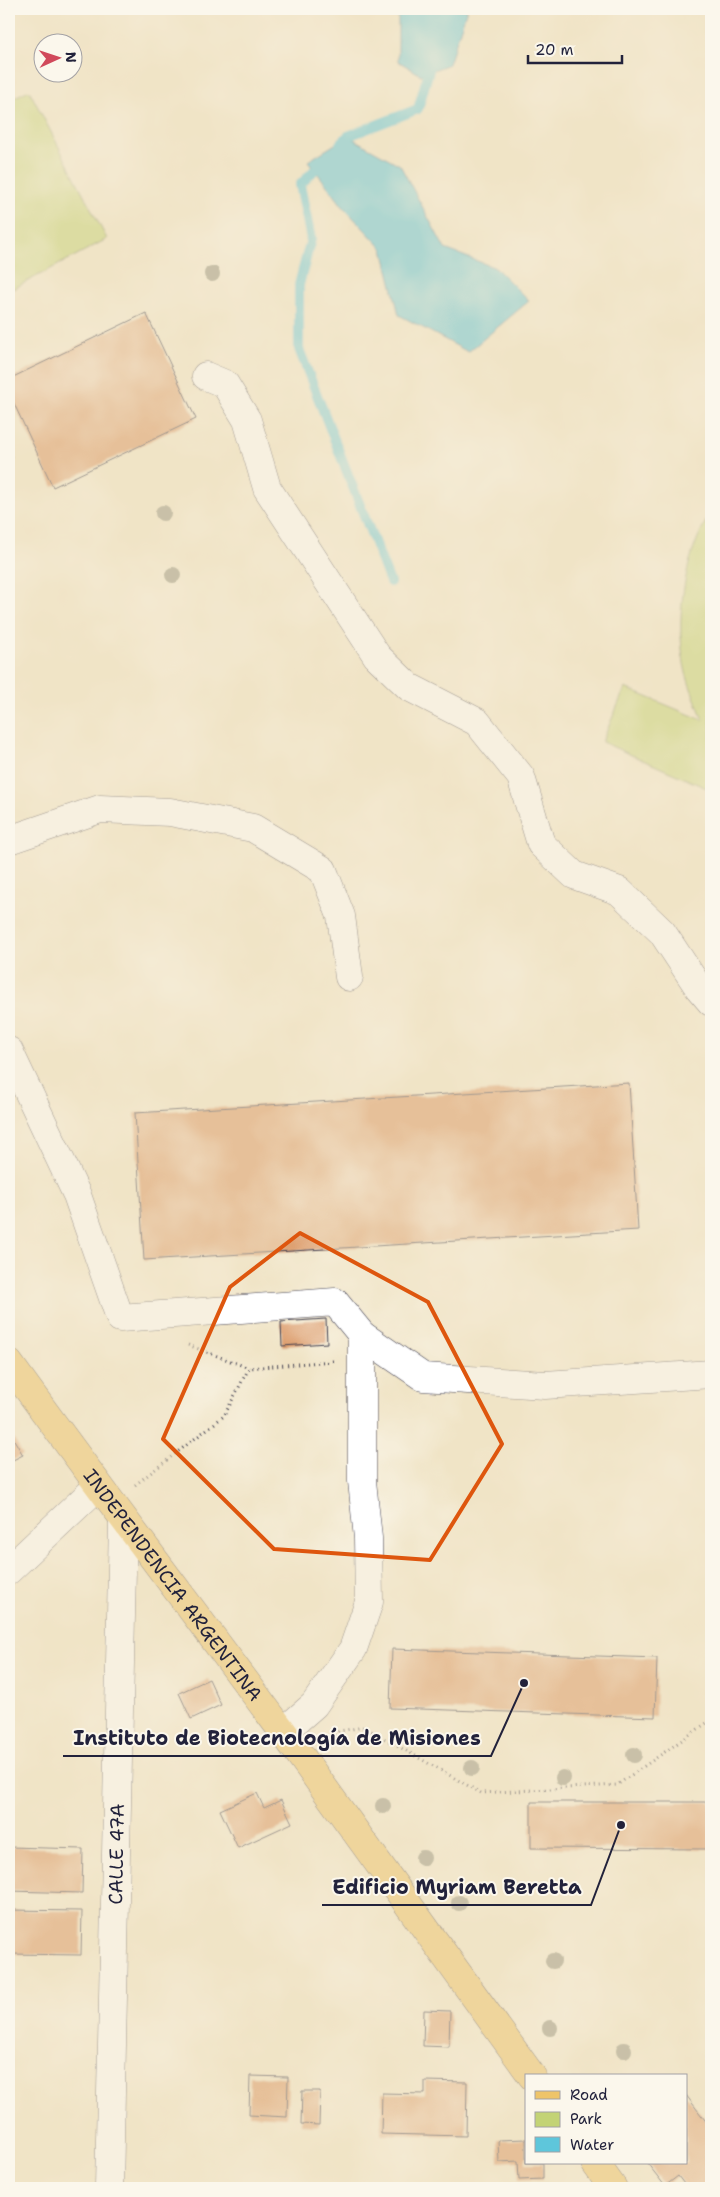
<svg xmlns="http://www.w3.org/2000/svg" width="720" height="2197" viewBox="0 0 720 2197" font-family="'Shantell Sans',sans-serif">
  <rect width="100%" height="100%" fill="#fbf7ec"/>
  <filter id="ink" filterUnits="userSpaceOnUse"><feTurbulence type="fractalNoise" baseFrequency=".02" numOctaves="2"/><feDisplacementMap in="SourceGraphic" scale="10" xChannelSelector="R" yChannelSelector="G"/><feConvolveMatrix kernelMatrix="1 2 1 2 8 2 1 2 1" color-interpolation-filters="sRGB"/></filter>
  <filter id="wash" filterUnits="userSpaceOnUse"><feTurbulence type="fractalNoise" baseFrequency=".0096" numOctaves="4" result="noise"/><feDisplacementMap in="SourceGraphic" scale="20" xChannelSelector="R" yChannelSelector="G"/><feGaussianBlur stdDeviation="1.12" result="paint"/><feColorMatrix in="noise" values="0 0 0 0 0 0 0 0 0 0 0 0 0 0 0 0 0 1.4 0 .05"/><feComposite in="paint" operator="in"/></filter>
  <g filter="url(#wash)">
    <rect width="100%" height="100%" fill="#f0e4c6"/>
    <!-- green -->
    <g fill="#c3d375" stroke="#727a58">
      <path d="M 29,90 L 107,239 L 13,289 L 9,280 L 9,100 Z"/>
      <path d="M 711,513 L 711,790 L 602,742 L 625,688 L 703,720 C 698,705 690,689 686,673 C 674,624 683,555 711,513 Z"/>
    </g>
    <!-- water -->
    <g fill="#5ec6db" stroke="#40748b">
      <path d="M 398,9 L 467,9 L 449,64 L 421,75 L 398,61 Z"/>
      <path d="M 348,136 L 400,165 L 445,249 L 496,268 L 529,301 L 468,352 L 399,315 L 383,249 L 345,209 L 308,161 Z"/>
    </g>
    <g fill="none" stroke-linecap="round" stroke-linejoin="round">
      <!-- stream -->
      <g stroke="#5ec6db" stroke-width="10">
        <path d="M 340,144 L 348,136 L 418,109 L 432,60"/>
        <path d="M 324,160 L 300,185 L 311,239 L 299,285 L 299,349 L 390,582"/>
      </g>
    </g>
    <g id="blocks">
      <!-- building -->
      <g fill="#da9663">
        <path d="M 146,313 L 196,419 L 53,487 L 9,393 L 9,379 Z"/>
        <path d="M 629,1083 L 638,1230 L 144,1260 L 135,1113 Z"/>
        <path d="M 326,1319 L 327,1343 L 282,1346 L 281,1322 Z"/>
        <path d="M 13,1438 L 23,1455 L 9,1462 L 9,1440 Z"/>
        <path d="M 392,1649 L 657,1658 L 655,1717 L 390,1708 Z"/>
        <path d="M 209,1679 L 221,1705 L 191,1719 L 179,1693 Z"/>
        <path d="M 257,1793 L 264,1808 L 281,1800 L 292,1823 L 238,1848 L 220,1810 Z"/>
        <path d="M 531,1802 L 711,1802 L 711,1849 L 531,1848 Z"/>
        <path d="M 9,1847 L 83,1849 L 82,1893 L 9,1891 Z"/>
        <path d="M 9,1910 L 82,1911 L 81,1955 L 9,1954 Z"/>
        <path d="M 424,2010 L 450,2011 L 449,2047 L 423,2046 Z"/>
        <path d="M 250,2076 L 288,2077 L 287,2117 L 249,2115 Z"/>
        <path d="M 425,2081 L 467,2082 L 466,2136 L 381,2134 L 382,2093 L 425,2094 Z"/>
        <path d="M 302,2091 L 320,2091 L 319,2125 L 301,2124 Z"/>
        <path d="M 686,2095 L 711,2128 L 711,2188 L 687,2188 L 678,2176 L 665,2186 L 647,2163 L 686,2163 Z"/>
        <path d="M 526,2139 L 526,2163 L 543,2163 L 543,2179 L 519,2180 L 518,2161 L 499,2162 L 498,2140 Z"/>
      </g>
    </g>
  </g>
  <g filter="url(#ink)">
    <use href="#blocks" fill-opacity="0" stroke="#413f50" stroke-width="1"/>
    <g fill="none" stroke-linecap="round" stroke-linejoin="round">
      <!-- minor casing -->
      <g stroke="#413f50" stroke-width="29">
        <g id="minor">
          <path d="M 206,376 L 225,384 L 247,420 L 267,488 L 377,656 L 409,687 L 477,722 L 521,777 L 541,844 L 574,875 L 619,891 L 662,932 L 699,988 L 711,1002"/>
          <path d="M 9,840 L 100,809 L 170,812 L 253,828 L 323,870 L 341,916 L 349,977"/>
          <path d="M 9,1051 L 77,1195 L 120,1318 L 335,1302 L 362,1335 L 362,1481 L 368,1538 L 369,1602 L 353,1649 L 314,1705 L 283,1732"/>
          <path d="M 362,1335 L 423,1377 L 545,1385 L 711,1374"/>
          <path d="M 9,1570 L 98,1486"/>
          <path id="s1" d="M 109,2188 L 123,1520"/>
        </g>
      </g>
      <!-- major casing -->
      <g stroke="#413f50" stroke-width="29">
        <g id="major">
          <path id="s2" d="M 9,1363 C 105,1496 205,1626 303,1759 C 380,1864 456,1970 532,2076"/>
          <path d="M 595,2163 L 613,2188"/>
        </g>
      </g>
      <!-- path -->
      <g stroke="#413f50" stroke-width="3" stroke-dasharray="1 4" stroke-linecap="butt">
        <path d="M 9,461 L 13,455"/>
        <path d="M 9,632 L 13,657 L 9,712"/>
        <path d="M 188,1345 L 249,1368"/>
        <path d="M 135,1485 L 224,1416 L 249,1368 L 333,1361"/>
        <path d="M 326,1741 L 339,1731 L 364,1727 L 481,1793 L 617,1785 L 711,1720"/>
      </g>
      <!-- minor -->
      <use href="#minor" stroke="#fff" stroke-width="28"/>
      <!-- major -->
      <use href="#major" stroke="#eec469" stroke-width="28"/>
    </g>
    <!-- trees -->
    <g fill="#999683">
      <circle cx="212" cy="274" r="8"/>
      <circle cx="163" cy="513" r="8"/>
      <circle cx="173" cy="575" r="8"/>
      <circle cx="634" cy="1755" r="8"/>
      <circle cx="472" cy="1768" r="8"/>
      <circle cx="563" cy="1778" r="8"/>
      <circle cx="383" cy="1806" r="8"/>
      <circle cx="423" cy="1858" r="8"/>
      <circle cx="459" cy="1903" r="8"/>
      <circle cx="553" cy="1961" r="8"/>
      <circle cx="550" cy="2028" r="8"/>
      <circle cx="624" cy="2050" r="8"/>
    </g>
  </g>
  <!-- marked area -->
  <path d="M0 0H720V2197H0ZM 300,1233 L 428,1302 L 502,1444 L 430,1560 L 274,1549 L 163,1439 L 230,1287 Z" fill="#f0e4c6" fill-opacity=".55" fill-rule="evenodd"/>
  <path fill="none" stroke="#de560e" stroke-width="4" stroke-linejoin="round" d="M 300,1233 L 428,1302 L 502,1444 L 430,1560 L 274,1549 L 163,1439 L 230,1287 Z"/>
  <g text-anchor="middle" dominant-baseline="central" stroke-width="4" stroke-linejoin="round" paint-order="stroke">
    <!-- street labels -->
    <g font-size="19" fill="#22223b" stroke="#fbf7ec">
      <text stroke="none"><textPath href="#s2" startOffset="276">INDEPENDENCIA ARGENTINA</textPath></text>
      <text stroke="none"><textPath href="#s1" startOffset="334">CALLE 47A</textPath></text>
    </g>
  </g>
  <!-- callouts -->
  <path fill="none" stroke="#22223b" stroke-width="2" d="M524 1683L491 1756H63M621 1825L591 1905H322"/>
  <g fill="#22223b" stroke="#fbf7ec" stroke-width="2">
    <circle cx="524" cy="1683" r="5"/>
    <circle cx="621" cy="1825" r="5"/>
  </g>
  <g font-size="20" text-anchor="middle" font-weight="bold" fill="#22223b" stroke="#fbf7ec" stroke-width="4" stroke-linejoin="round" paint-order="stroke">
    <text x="277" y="1745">Instituto de Biotecnología de Misiones</text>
    <text x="457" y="1894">Edificio Myriam Beretta</text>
  </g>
  <!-- margin -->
  <rect width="720" height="2197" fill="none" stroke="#fbf7ec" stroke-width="30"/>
  <!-- legend -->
  <rect x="525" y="2074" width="162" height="90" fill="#fbf7ec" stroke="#a4a2a5"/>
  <rect x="535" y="2091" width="25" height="8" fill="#eec469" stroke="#a4a2a5"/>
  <text x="570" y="2100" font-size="15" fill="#22223b">Road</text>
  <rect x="535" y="2112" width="25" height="15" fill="#c3d375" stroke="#a4a2a5"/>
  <text x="570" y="2124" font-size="15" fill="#22223b">Park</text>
  <rect x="535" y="2137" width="25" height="15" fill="#5ec6db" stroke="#a4a2a5"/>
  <text x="570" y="2150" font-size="15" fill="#22223b">Water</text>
  <!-- north arrow -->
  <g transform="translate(58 58) rotate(87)"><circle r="24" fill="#fbf7ec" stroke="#a4a2a5"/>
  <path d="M0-4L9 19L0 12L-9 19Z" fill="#d1495b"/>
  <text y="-8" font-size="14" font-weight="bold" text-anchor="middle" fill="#22223b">N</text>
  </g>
  <!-- scale -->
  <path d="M528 55v8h94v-8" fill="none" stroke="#22223b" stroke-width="2.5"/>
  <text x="535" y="55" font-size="15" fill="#22223b" stroke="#fbf7ec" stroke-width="4" paint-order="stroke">20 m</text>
</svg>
